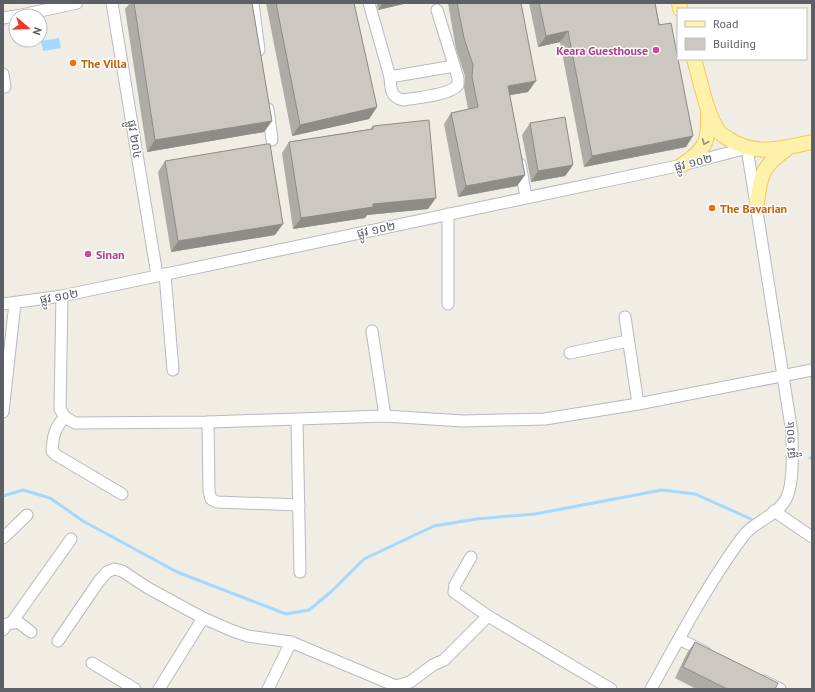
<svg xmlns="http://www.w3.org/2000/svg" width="815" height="692" viewBox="0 0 815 692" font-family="'PT Sans','Noto Sans Khmer',sans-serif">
  <rect width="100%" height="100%" fill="#efede4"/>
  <!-- water -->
  <path fill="#a5d8ff" d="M 59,38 L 61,48 L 43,51 L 41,41 Z"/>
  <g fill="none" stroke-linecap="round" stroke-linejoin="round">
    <!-- stream -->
    <g stroke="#a5d8ff" stroke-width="3">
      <path d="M 810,458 L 812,457"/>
      <path d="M 3,496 L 23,490 L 50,498 L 83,521 L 177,572 L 286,614 L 309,610 L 332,591 L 364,559 L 434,526 L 476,519 L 535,514 L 662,490 L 695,494 L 751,519"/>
    </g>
    <!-- minor casing -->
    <g stroke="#b7babf" stroke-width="13">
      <g id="minor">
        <path d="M 112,3 L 157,275"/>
        <path d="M 253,3 L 259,50"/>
        <path d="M 369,3 L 390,77 L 454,66"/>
        <path d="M 17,16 L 77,3"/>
        <path d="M 3,18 L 16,16"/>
        <path d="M 3,74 L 5,87"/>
        <path d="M 390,77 C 391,88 390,97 403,100 C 416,98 450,95 458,85 L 458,78 L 437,10"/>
        <path d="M 268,109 L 272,140"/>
        <path d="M 520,164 L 526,197"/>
        <path d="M 165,274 L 173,370"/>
        <path d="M 62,296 L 60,409 L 65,417 L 75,423 L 208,422 L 385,416 L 463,421 L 545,419 L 638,404 L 812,370"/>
        <path d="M 3,304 L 62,296 L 682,165 L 747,148 L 792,433 C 792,452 794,480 787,497 C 779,515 755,521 744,535 C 708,583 680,637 651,689"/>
        <path d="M 448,304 L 448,214"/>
        <path d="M 625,317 L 638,404"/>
        <path d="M 372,331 L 385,416"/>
        <path d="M 570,353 L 628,341"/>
        <path d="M 3,412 L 15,303"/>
        <path d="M 65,417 C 54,428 53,437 52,451 L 56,455 L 122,494"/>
        <path d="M 297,420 L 300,572"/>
        <path d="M 208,422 L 209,491 L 211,499 L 217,502 L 299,505"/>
        <path d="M 774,511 L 812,537"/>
        <path d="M 3,538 L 27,515"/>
        <path d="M 471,557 L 455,585 L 454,592 L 488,616"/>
        <path d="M 12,622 L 71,539"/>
        <path d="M 3,630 L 7,624 L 18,622 L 31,632"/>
        <path d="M 679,639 L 705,652"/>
        <path d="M 58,641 L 99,581 L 107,572 L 114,569 L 122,571 L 148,588 L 203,618 L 233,631 L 248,636 L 291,642 L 396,686 L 410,682 L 433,665 L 444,660 L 488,616 L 611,689"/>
        <path d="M 92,663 L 135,689"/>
        <path d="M 764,681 L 780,689"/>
        <path d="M 159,689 L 203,618"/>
        <path d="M 268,689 L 291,642"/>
      </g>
    </g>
    <!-- major casing -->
    <g stroke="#f7c956" stroke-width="16">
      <g id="major">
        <path d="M 679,3 L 680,9"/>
        <path d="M 694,59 C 700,79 707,116 719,132 C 721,135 726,137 729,139 C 755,157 784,148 812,142"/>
        <path d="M 682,165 C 706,149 709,142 708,113"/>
        <path d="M 757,203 C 760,175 763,165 787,149"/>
      </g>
    </g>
    <!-- minor -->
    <use href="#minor" stroke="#fff" stroke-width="11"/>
    <!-- major -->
    <use href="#major" stroke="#fff1aa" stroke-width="14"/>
  </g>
  <!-- wall -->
  <g fill="#aeaca6">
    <path d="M 130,3 L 252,3 L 272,121 L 264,132 L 147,152 L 125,9 Z"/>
    <path d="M 266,3 L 354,3 L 377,107 L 369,119 L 292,136 Z"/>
    <path d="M 377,3 L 408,3 L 378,10 Z"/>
    <path d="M 448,3 L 521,3 L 528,92 L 510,95 L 525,175 L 517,186 L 458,197 L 444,124 L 451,113 L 468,109 L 464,88 L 465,76 L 456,49 Z"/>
    <path d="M 529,3 L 655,3 L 686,147 L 584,167 L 560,42 L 538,47 Z"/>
    <path d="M 530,123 L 573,165 L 565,176 L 531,182 L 522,135 Z"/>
    <path d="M 373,126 L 428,209 L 367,215 L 365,218 L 293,229 L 282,153 L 289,142 L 370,129 Z"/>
    <path d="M 165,161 L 275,235 L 171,252 L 158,172 Z"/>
    <path d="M 695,642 L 775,689 L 696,689 L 675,678 L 687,653 Z"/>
  </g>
  <!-- shaded-wall -->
  <g fill="#8d8c87">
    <path d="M 383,3 L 408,3 L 378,10 Z"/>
    <path d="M 568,31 L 560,42 L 538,47 L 546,36 Z"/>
    <path d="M 536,81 L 528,92 L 500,97 L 508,86 Z"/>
    <path d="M 377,107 L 369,119 L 292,136 L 300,125 Z"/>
    <path d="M 272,121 L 264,132 L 147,152 L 155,140 Z"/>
    <path d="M 693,136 L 686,147 L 584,167 L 592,156 Z"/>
    <path d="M 573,165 L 565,176 L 531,182 L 538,171 Z"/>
    <path d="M 525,175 L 517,186 L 458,197 L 466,186 Z"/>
    <path d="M 436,198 L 428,209 L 367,215 L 365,218 L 293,229 L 301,218 L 373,204 Z"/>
    <path d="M 283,224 L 275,235 L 171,252 L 178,241 Z"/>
  </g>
  <!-- building -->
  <g fill="#cac8c1" stroke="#8d8c87">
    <path d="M 134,3 L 252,3 L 272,121 L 155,140 Z"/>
    <path d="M 276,3 L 354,3 L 377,107 L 300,125 Z"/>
    <path d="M 457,3 L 521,3 L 536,81 L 508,86 L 525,175 L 466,186 L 451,113 L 478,107 L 472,77 L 473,65 L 464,38 Z"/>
    <path d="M 539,3 L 655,3 L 659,25 L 671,23 L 693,136 L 592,156 L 568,31 L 546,36 Z"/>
    <path d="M 565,117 L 573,165 L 538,171 L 530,123 Z"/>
    <path d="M 429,120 L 436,198 L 373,204 L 373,207 L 301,218 L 289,142 L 373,129 L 373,126 Z"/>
    <path d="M 267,144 L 270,144 L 283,224 L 178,241 L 165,161 Z"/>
    <path d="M 695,642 L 778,683 L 775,689 L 727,689 L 683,667 Z"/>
  </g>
  <!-- one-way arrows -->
  <defs><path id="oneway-chevron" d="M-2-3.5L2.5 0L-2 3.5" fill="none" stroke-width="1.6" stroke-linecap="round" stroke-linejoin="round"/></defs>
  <use stroke="#95937e" href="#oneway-chevron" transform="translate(705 142) rotate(113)"/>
  <!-- markers -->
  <g fill="#d1479c" stroke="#fff" stroke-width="1.5">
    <circle cx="656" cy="50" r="4"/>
    <circle cx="88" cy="254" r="4"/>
  </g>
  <g fill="#e8710a" stroke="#fff" stroke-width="1.5">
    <circle cx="73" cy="63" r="4"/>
    <circle cx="712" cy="208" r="4"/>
  </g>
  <g text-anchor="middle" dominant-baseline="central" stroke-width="3" stroke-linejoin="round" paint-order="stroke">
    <!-- hotel labels -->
    <g font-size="12" font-weight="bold" fill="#b23c85" stroke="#fff" text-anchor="end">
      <text x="648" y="50">Keara Guesthouse</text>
      <text x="96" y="254" text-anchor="start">Sinan</text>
    </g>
    <!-- food labels -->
    <g font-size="12" font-weight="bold" fill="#c56008" stroke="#fff" text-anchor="start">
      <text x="81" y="63">The Villa</text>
      <text x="720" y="208">The Bavarian</text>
    </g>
    <!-- street labels -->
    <g font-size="12" fill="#5c6066" stroke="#fff">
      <text transform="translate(135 139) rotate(81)">ផ្លូវ ២០៤</text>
      <text transform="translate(693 162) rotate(-14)">ផ្លូវ ១០២</text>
      <text transform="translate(376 229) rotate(-12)">ផ្លូវ ១០២</text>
      <text transform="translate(59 296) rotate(-10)">ផ្លូវ ១០២</text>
      <text transform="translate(790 440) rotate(-93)">ផ្លូវ ១០៤</text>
    </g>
  </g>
  <!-- border -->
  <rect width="815" height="692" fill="none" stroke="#5c6066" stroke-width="8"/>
  <!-- legend -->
  <rect x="677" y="8" width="130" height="52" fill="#ffffff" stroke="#bebfc2"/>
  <rect x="685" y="21" width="20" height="6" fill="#fff1aa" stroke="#bebfc2"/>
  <text x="713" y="28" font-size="12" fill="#5c6066">Road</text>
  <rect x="685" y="38" width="20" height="12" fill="#cac8c1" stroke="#bebfc2"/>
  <text x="713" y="48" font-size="12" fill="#5c6066">Building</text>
  <!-- north arrow -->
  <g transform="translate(28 28) rotate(109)"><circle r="19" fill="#ffffff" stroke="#bebfc2"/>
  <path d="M0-3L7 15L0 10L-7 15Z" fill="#f03829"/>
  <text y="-6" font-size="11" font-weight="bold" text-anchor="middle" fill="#5c6066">N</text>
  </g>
</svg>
